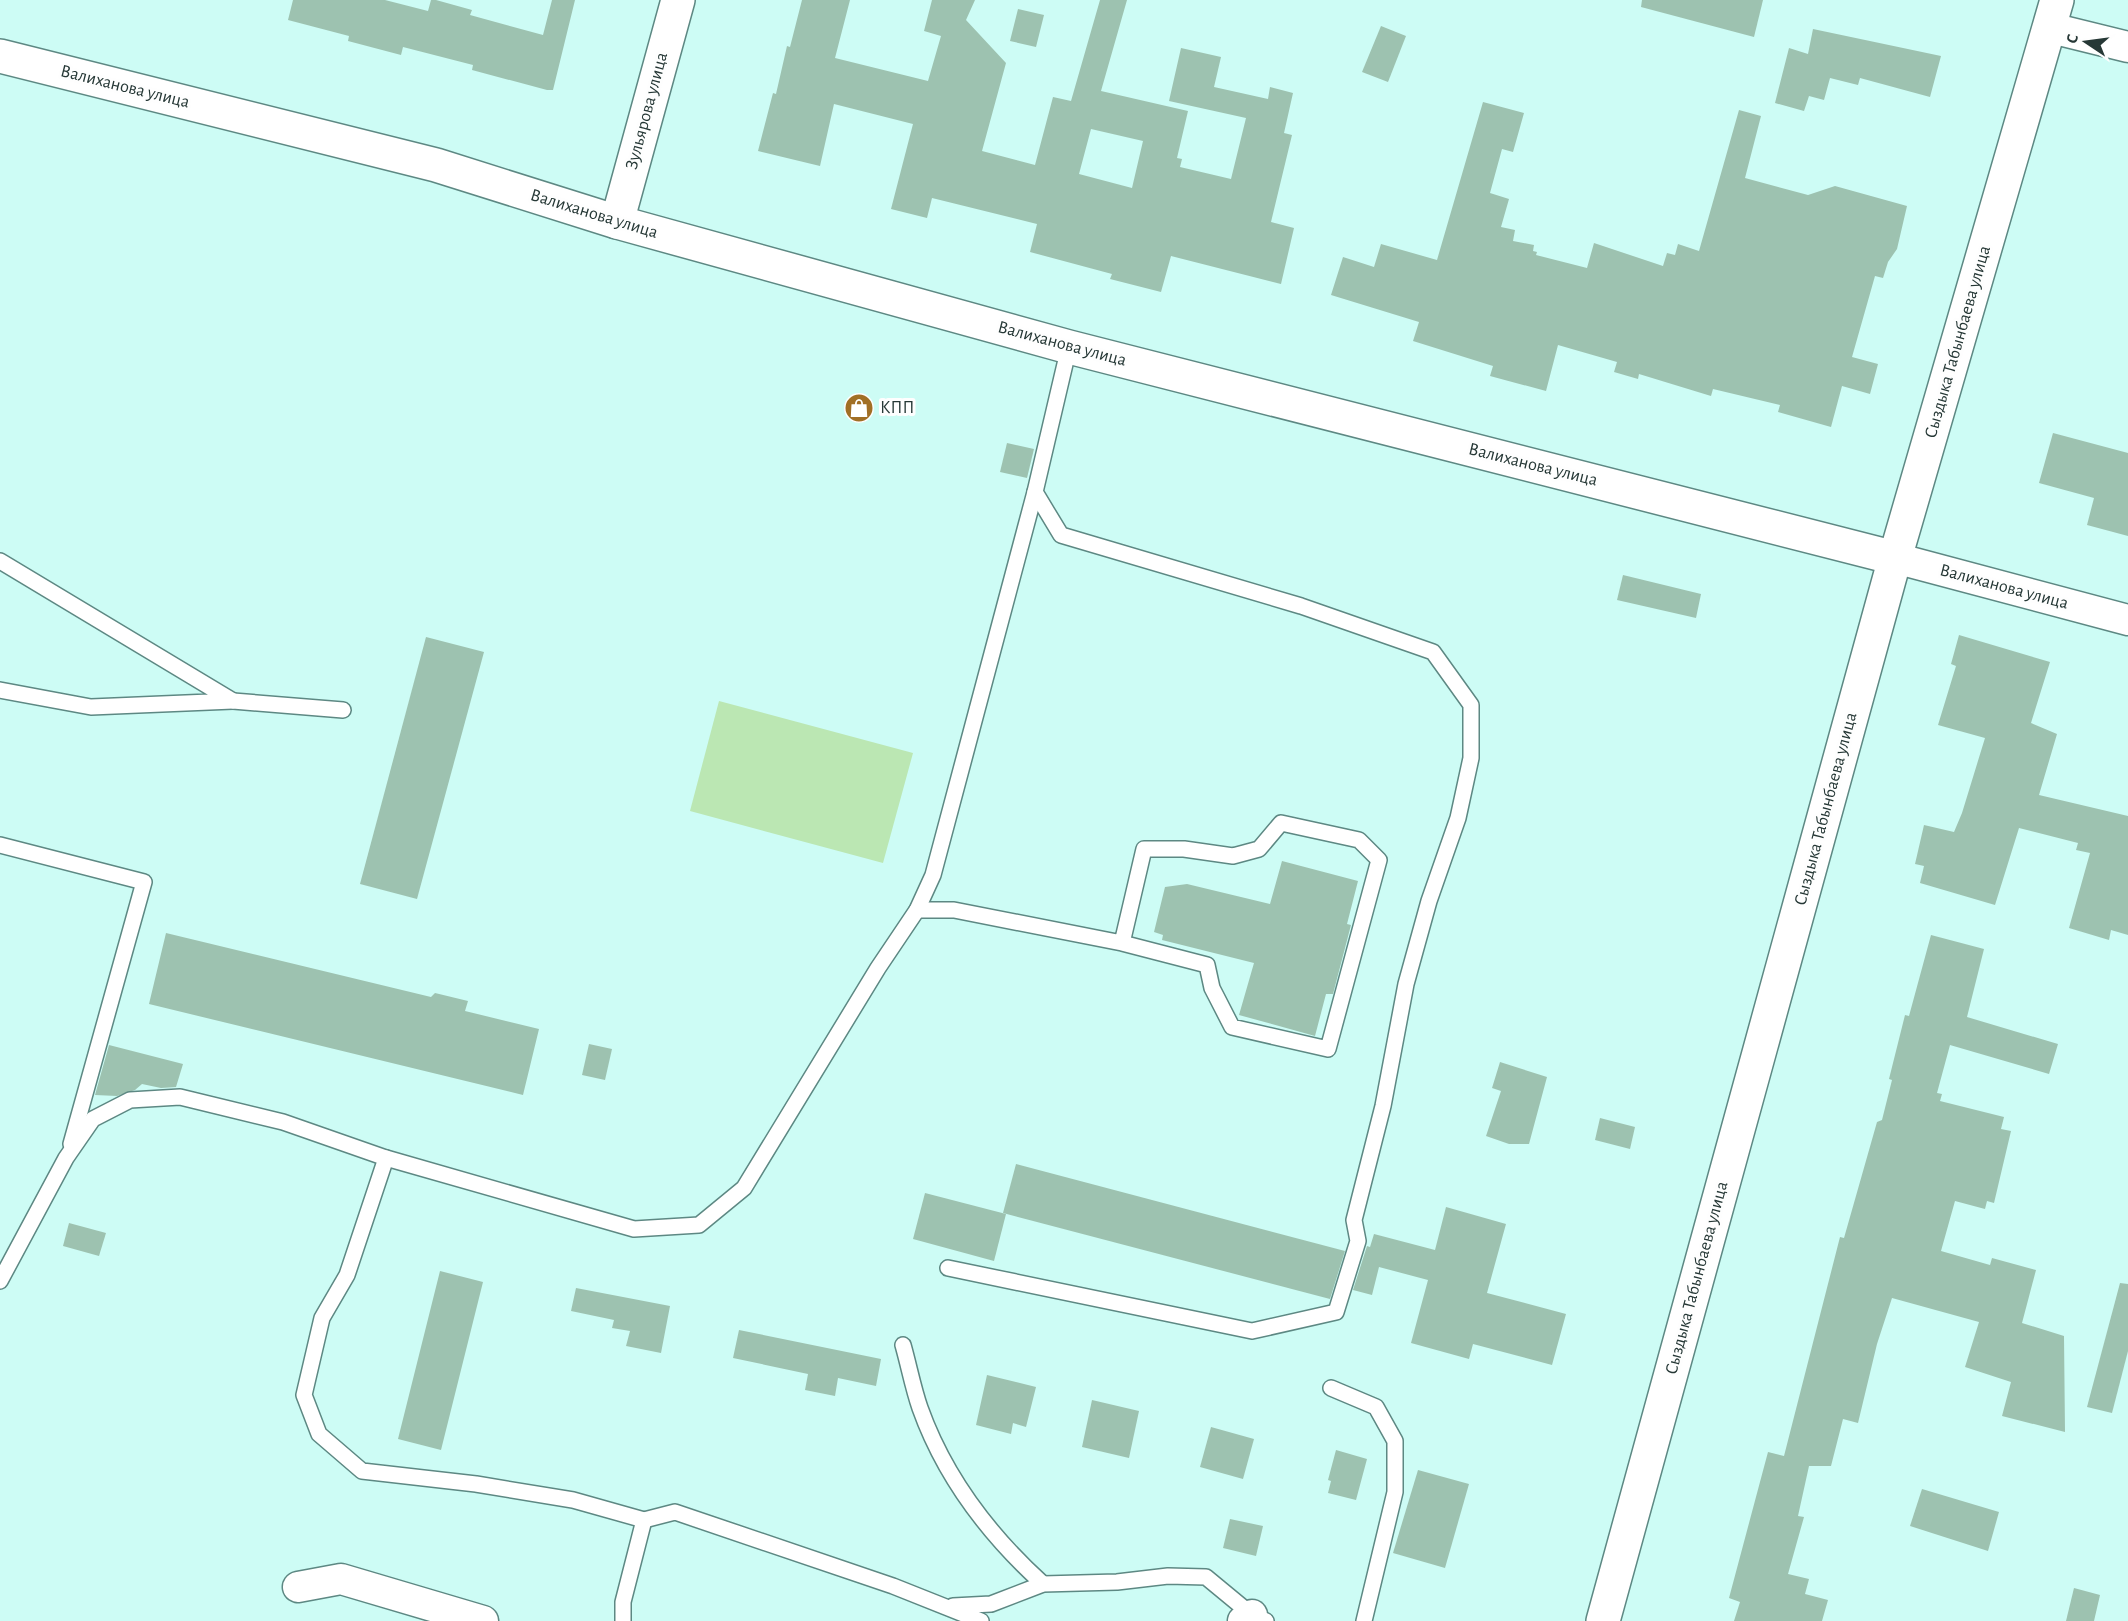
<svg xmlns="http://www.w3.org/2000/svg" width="2128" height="1621" viewBox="0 0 2128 1621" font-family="'Alegreya Sans',sans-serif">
  <rect width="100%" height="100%" fill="#cdfcf5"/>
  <!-- green -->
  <path fill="#bbe7b3" d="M 719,701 L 913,753 L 883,863 L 690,811 Z"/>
  <!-- building -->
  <g fill="#9dc2b0" fill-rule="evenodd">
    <path d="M 293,0 L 385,0 L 428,11 L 431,0 L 436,0 L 472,10 L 470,15 L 543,35 L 552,0 L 575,0 L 553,90 L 547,90 L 472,70 L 473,65 L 403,47 L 401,55 L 348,41 L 349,36 L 288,20 Z"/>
    <path d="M 802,0 L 850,0 L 835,58 L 928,81 L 941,36 L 924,31 L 932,0 L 975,0 L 966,20 L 1006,63 L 982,151 L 1035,165 L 1053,97 L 1071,101 L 1100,0 L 1127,0 L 1101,91 L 1188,111 L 1177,158 L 1182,159 L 1180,167 L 1231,179 L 1246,118 L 1169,101 L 1181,48 L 1221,57 L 1214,87 L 1268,99 L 1270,87 L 1293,93 L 1284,133 L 1292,135 L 1271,222 L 1294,228 L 1281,284 L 1171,256 L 1161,292 L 1110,279 L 1112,274 L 1030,252 L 1037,224 L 932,198 L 927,218 L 891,209 L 913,124 L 834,104 L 820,166 L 758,151 L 773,93 L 776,94 L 787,46 L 790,47 ZM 1091,129 L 1143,141 L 1132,188 L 1079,174 Z"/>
    <path d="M 1642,0 L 1763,0 L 1754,37 L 1641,7 Z"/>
    <path d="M 1018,9 L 1044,15 L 1036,47 L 1010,41 Z"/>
    <path d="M 1381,26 L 1406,36 L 1388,82 L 1362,72 Z"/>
    <path d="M 1813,29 L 1941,56 L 1930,97 L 1860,78 L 1858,85 L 1830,78 L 1824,100 L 1809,96 L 1804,111 L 1775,103 L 1789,48 L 1808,54 Z"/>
    <path d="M 1483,102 L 1524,113 L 1513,152 L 1502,149 L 1490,193 L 1509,199 L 1501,227 L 1515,230 L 1513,241 L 1534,245 L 1533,251 L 1537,252 L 1536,255 L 1587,268 L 1594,243 L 1663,266 L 1667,253 L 1675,255 L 1678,244 L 1699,251 L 1739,110 L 1761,116 L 1745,178 L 1808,195 L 1835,186 L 1907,206 L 1897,249 L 1888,262 L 1883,278 L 1875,276 L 1852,357 L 1878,364 L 1870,394 L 1842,386 L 1831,427 L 1778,412 L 1780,405 L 1713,389 L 1711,396 L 1639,374 L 1638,379 L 1614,372 L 1617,362 L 1558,345 L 1546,391 L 1490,376 L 1493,366 L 1413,341 L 1419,322 L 1331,295 L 1343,257 L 1374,267 L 1381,244 L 1437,260 Z"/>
    <path d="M 2053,433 L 2128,453 L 2128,536 L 2087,525 L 2094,498 L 2039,483 Z"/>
    <path d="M 1007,443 L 1034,449 L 1027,478 L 1000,472 Z"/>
    <path d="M 1623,575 L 1701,594 L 1696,618 L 1617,600 Z"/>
    <path d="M 1959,635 L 2050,662 L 2031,723 L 2057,734 L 2039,795 L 2128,816 L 2128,935 L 2111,930 L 2109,940 L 2069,928 L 2090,853 L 2076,850 L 2078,843 L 2019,828 L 1995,905 L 1920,883 L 1924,866 L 1915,864 L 1924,825 L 1954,832 L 1962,813 L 1985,738 L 1938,725 L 1956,666 L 1951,664 Z"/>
    <path d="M 426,637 L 484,652 L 417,899 L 360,884 Z"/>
    <path d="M 1282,861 L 1358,881 L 1347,924 L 1351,925 L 1333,994 L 1326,994 L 1315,1036 L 1239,1015 L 1254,963 L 1162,940 L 1163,935 L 1154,932 L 1165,887 L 1187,884 L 1270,904 Z"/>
    <path d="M 166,933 L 431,997 L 435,993 L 468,1001 L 465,1011 L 539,1029 L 523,1095 L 149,1004 Z"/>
    <path d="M 1931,935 L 1984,949 L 1967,1017 L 2058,1044 L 2049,1074 L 1950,1045 L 1937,1093 L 1942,1094 L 1940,1101 L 2004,1117 L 2001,1129 L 2011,1131 L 1994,1203 L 1987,1201 L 1985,1209 L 1955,1201 L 1941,1251 L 1990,1265 L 1992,1258 L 2036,1270 L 2022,1323 L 2064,1336 L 2065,1432 L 2002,1416 L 2011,1382 L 1965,1367 L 1979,1322 L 1892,1298 L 1877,1344 L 1858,1423 L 1843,1419 L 1831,1466 L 1809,1466 L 1798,1516 L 1804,1517 L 1788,1574 L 1809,1579 L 1805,1594 L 1828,1600 L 1822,1621 L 1734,1621 L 1740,1602 L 1729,1598 L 1768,1452 L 1784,1456 L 1840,1237 L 1844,1238 L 1877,1122 L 1882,1120 L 1892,1080 L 1889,1079 L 1905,1015 L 1909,1016 Z"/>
    <path d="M 589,1044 L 612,1049 L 605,1080 L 582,1075 Z"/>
    <path d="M 109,1045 L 183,1064 L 176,1087 L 161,1088 L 142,1084 L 135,1090 L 117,1096 L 95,1095 Z"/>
    <path d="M 1500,1062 L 1547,1077 L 1529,1144 L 1509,1144 L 1486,1136 L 1501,1091 L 1492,1088 Z"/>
    <path d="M 1600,1118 L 1635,1127 L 1630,1149 L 1595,1140 Z"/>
    <path d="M 1016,1164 L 1345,1251 L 1330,1299 L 1003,1213 Z"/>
    <path d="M 925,1193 L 1006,1214 L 994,1261 L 913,1239 Z"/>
    <path d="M 1446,1207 L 1506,1224 L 1487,1293 L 1566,1314 L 1552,1365 L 1473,1344 L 1469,1359 L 1411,1343 L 1428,1280 L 1379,1267 L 1372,1295 L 1353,1290 L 1367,1246 L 1370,1247 L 1374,1234 L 1435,1250 Z"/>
    <path d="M 69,1223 L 106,1233 L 99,1256 L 63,1246 Z"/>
    <path d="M 440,1271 L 483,1282 L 441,1450 L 398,1439 Z"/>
    <path d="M 2120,1283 L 2128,1284 L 2128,1351 L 2112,1413 L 2087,1407 Z"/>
    <path d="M 576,1288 L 670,1306 L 661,1353 L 626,1346 L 630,1331 L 612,1328 L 614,1320 L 571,1311 Z"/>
    <path d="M 739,1330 L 881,1359 L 876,1386 L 838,1378 L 835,1396 L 805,1390 L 808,1374 L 733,1358 Z"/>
    <path d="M 987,1375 L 1036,1387 L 1026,1427 L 1013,1423 L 1011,1434 L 976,1425 Z"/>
    <path d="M 1092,1400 L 1139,1411 L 1129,1458 L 1082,1447 Z"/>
    <path d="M 1211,1427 L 1254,1439 L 1243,1479 L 1200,1467 Z"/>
    <path d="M 1336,1450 L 1367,1459 L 1356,1500 L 1328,1493 L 1331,1481 L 1328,1480 Z"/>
    <path d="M 1418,1470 L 1469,1484 L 1445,1568 L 1393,1553 Z"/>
    <path d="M 1922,1489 L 1999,1512 L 1988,1551 L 1910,1526 Z"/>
    <path d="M 1230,1519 L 1263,1526 L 1256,1556 L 1223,1548 Z"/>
    <path d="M 2074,1588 L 2100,1595 L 2094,1621 L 2066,1621 Z"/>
  </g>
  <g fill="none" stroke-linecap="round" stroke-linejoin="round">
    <!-- service casing -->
    <g stroke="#5d8883" stroke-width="18">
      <g id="service">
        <path d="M 0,561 L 233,701 L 91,707 L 0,690"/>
        <path d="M 233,701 L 343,710"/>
        <path d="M 0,845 L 144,882 L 71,1144"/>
        <path d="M 917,910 L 954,910 L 1122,943 L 1207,965 L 1212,988 L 1232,1027 L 1328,1049 L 1379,860 L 1359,840 L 1281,823 L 1259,849 L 1233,856 L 1184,849 L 1144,849 L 1122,943"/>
        <path d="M 948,1268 L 1252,1331 L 1336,1312 L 1358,1241 L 1354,1220 L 1383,1106 L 1406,984 L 1429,901 L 1458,818 L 1471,758 L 1471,705 L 1433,652 L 1301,606 L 1061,535 L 1035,492 L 1069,347"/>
        <path d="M 0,1281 L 66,1158 L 93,1119 L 130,1100 L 180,1097 L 283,1122 L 386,1158"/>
        <path d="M 903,1345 C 909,1366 913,1388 920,1408 C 945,1478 989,1535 1043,1584"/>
        <path d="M 1331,1388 L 1376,1407 L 1395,1441 L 1395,1492 L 1364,1621"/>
        <path d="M 644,1520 L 675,1512 L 893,1586 L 981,1621"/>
        <path d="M 953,1606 L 991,1604 L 1043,1584 L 1117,1582 L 1168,1576 L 1206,1577 L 1252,1615 L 1266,1621"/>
        <path d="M 623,1621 L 623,1602 L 644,1520 L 573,1500 L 476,1484 L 362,1471 L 319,1434 L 304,1395 L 322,1318 L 347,1275 L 386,1158 L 634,1229 L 699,1225 L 744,1188 L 878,968 L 917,910 L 933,875 L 1035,492"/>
      </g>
    </g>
    <!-- minor casing -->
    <g stroke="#5d8883" stroke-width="33">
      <g id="minor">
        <path d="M 2051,28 L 2128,47"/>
        <path d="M 1895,558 L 2128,620"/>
        <path d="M 298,1587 L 341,1579 L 483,1621"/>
        <path d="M 1243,1621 L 1252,1615"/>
      </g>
    </g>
    <!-- tertiary casing -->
    <g stroke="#5d8883" stroke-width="36">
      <g id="tertiary">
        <path d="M 0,56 L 436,165 L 617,222 L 1069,347 L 1895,558"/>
        <path d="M 617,222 L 678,0"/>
        <path d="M 1603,1621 L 1895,558 L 2057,0"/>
      </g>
    </g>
    <!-- service -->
    <use href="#service" stroke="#fff" stroke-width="15"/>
    <!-- minor -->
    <use href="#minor" stroke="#fff" stroke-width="30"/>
    <!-- tertiary -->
    <use href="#tertiary" stroke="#fff" stroke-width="33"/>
  </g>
  <!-- icons -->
  <defs>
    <g id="shop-disc" transform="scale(1.5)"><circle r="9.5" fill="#a16f25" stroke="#fefefe"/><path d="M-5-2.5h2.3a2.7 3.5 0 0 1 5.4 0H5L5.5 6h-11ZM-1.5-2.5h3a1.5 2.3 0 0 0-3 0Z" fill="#fff"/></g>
  </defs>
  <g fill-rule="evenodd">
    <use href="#shop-disc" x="859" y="408"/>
  </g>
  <g text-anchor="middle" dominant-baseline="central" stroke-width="6" stroke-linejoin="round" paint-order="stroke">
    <!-- street labels -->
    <g font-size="18" fill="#263836" stroke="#fefefe">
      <text transform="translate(125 87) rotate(14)">Валиханова улица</text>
      <text transform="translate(647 111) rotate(-75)">Зульярова улица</text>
      <text transform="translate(594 214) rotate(17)">Валиханова улица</text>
      <text transform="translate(1958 342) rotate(-74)">Сыздыка Табынбаева улица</text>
      <text transform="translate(1062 344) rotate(15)">Валиханова улица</text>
      <text transform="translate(1533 465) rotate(14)">Валиханова улица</text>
      <text transform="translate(2004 587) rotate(15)">Валиханова улица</text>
      <text transform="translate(1826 809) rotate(-75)">Сыздыка Табынбаева улица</text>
      <text transform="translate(1697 1278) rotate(-75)">Сыздыка Табынбаева улица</text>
    </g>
    <!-- poi labels -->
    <g font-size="18" fill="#263836" stroke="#fefefe" text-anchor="start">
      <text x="880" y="408">КПП</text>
    </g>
  </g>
  <!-- north arrow -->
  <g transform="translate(2086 42) rotate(283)" stroke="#fefefe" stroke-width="4.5" paint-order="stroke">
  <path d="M0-4.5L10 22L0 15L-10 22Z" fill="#263836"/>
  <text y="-9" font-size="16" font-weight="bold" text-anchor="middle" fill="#263836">С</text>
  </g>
</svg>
